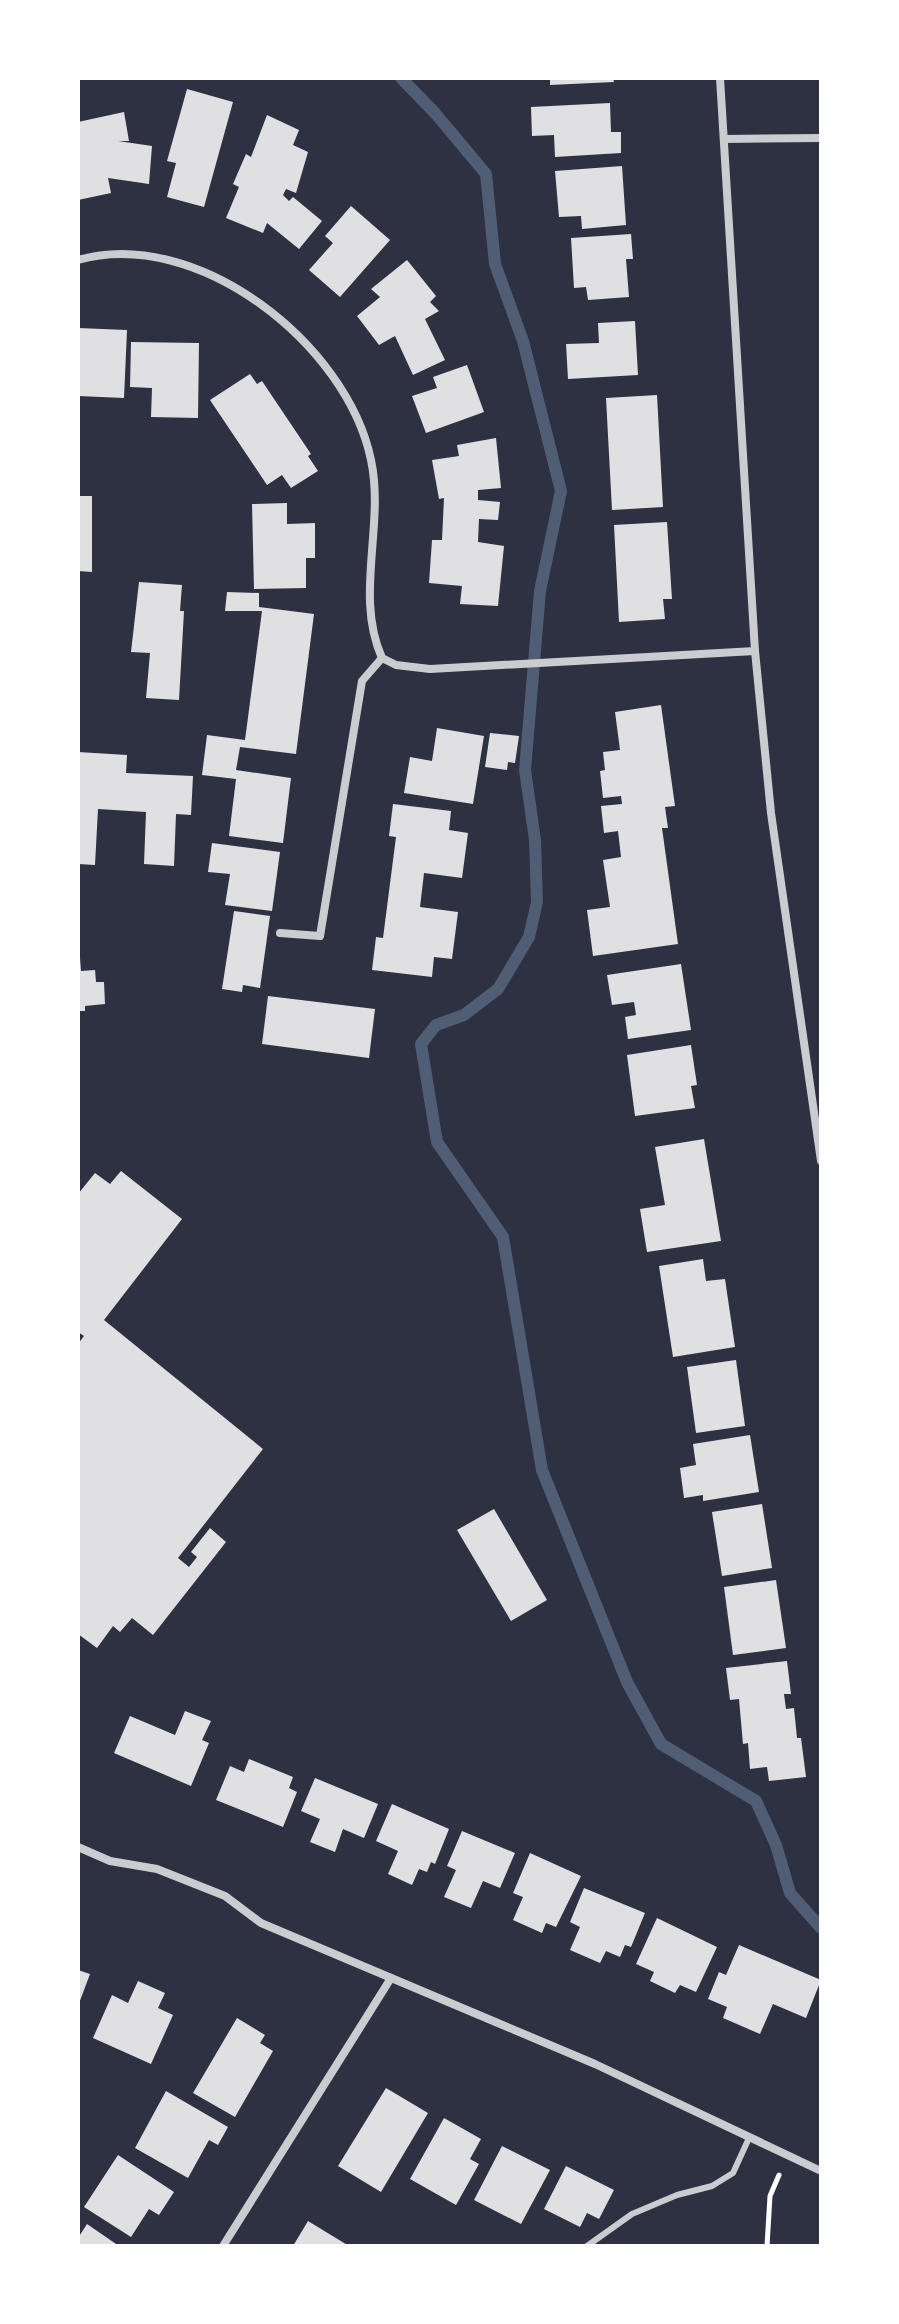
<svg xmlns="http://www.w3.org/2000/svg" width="899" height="2324" viewBox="0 0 899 2324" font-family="Barlow,sans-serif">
  <rect width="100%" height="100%" fill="#2d3142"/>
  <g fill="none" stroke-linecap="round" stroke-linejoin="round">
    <!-- stream -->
    <path stroke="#4f5d75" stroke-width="12" d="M 401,78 L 435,113 L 486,174 L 495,264 L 523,341 L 561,491 L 540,591 L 525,770 L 535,840 L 537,902 L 529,937 L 498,989 L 464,1015 L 436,1025 L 421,1044 L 437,1142 L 503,1237 L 542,1470 L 627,1682 L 661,1744 L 756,1801 L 776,1845 L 790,1893 L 821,1928"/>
  </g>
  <!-- building -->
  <g fill="#e0e0e3">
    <path d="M 550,78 L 613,78 L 614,82 L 550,85 Z"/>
    <path d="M 187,89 L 233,102 L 204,207 L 167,197 L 176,163 L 167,161 Z"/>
    <path d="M 610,103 L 611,132 L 621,132 L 621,153 L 555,157 L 554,135 L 532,136 L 531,107 Z"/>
    <path d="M 124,112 L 129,141 L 118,141 L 152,146 L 149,184 L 108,178 L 111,193 L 78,200 L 78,122 Z"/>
    <path d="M 267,115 L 299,130 L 293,145 L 308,152 L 296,193 L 286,189 L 283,195 L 289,201 L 293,197 L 322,221 L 299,249 L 267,223 L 263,233 L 226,218 L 239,187 L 233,184 L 246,154 L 251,157 Z"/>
    <path d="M 622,166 L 626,225 L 582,229 L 581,216 L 559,217 L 555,171 Z"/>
    <path d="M 351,206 L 390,240 L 340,297 L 309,270 L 333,243 L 325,236 Z"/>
    <path d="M 631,234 L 633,259 L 626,259 L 629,297 L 588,300 L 586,287 L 574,288 L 571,238 Z"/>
    <path d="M 407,260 L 436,296 L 430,302 L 439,311 L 425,319 L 445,360 L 413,375 L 395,336 L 379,345 L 357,316 L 380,297 L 371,289 Z"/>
    <path d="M 635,321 L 638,375 L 568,379 L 566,344 L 599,343 L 598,323 Z"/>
    <path d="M 78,328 L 127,330 L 124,398 L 78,396 Z"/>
    <path d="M 131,342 L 199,343 L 198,418 L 151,417 L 152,388 L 130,387 Z"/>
    <path d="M 467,365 L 484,412 L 426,433 L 412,396 L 437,388 L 433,377 Z"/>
    <path d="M 250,374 L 257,384 L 262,381 L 311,454 L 308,456 L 318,471 L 291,488 L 282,475 L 267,485 L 210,400 Z"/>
    <path d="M 657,395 L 663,507 L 612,510 L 606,398 Z"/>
    <path d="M 496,438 L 501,488 L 478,490 L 478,500 L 500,502 L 498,520 L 479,519 L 478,542 L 504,546 L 498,606 L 460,604 L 462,586 L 429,583 L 432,540 L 442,540 L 444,498 L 439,499 L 432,460 L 459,456 L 457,445 Z"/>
    <path d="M 78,496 L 92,496 L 92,572 L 78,571 Z"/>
    <path d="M 287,503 L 287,524 L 315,523 L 315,558 L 306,558 L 306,588 L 254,589 L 252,504 Z"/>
    <path d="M 667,522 L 672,599 L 663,599 L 665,619 L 619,622 L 614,525 Z"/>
    <path d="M 139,582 L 182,585 L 180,611 L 184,611 L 179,700 L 146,698 L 150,653 L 131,652 Z"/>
    <path d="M 227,592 L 259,593 L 259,607 L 314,614 L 296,754 L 240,747 L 236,770 L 291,778 L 283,843 L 229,836 L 236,779 L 202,775 L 207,735 L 245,740 L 262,611 L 225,611 Z"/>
    <path d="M 661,705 L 675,806 L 665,807 L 668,828 L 662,828 L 678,944 L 593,956 L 587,910 L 610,907 L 603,860 L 621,857 L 618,831 L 604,833 L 601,806 L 622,804 L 621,796 L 603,798 L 600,771 L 605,770 L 603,752 L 620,750 L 615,712 Z"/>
    <path d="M 437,728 L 484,736 L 473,804 L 404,793 L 410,757 L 432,761 Z"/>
    <path d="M 490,733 L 519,736 L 515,763 L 508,762 L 507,770 L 485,767 Z"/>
    <path d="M 78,752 L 127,755 L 126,773 L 193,776 L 191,815 L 176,814 L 174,866 L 144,864 L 146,812 L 98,809 L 95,865 L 78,864 Z"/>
    <path d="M 393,804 L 451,811 L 449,830 L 468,833 L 462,878 L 424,873 L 420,907 L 458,912 L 452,959 L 434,957 L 432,977 L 372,970 L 376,937 L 383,938 L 396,837 L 389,836 Z"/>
    <path d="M 212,843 L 280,852 L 272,911 L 225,905 L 230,874 L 208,872 Z"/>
    <path d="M 234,911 L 270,916 L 260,988 L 243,985 L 242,992 L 222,989 Z"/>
    <path d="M 78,958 L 80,958 L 81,971 L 95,970 L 96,982 L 104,982 L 105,1004 L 85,1006 L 85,1011 L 78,1011 Z"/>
    <path d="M 681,964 L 691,1030 L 628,1039 L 625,1017 L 636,1015 L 634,1002 L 612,1005 L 607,975 Z"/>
    <path d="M 268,996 L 375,1009 L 369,1058 L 262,1044 Z"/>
    <path d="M 691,1045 L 697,1085 L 691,1086 L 695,1108 L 635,1116 L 627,1055 Z"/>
    <path d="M 704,1139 L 721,1241 L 647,1252 L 640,1209 L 665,1205 L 655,1147 Z"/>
    <path d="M 121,1171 L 182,1219 L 104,1320 L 263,1449 L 178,1558 L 189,1567 L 197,1557 L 191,1552 L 210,1528 L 226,1542 L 153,1635 L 132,1618 L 120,1632 L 113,1626 L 97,1648 L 78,1634 L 78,1344 L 84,1336 L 78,1332 L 78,1194 L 95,1173 L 110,1184 Z"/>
    <path d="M 703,1259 L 706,1281 L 725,1279 L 735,1347 L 673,1357 L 659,1266 Z"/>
    <path d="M 736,1360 L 745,1426 L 696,1433 L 687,1367 Z"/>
    <path d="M 750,1435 L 759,1492 L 703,1501 L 703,1495 L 684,1498 L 680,1468 L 696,1465 L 693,1444 Z"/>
    <path d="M 762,1504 L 772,1568 L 722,1576 L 712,1512 Z"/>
    <path d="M 494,1509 L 547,1600 L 511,1621 L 457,1530 Z"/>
    <path d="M 776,1580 L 786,1648 L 733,1655 L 724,1587 Z"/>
    <path d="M 787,1661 L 791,1694 L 784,1694 L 786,1709 L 794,1708 L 797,1738 L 801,1738 L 806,1777 L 769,1781 L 767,1767 L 750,1769 L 748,1743 L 743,1744 L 739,1699 L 730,1700 L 726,1668 Z"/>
    <path d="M 185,1711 L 211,1721 L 202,1740 L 209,1743 L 191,1786 L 114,1753 L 130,1716 L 175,1735 Z"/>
    <path d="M 249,1759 L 293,1777 L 289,1788 L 297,1792 L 283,1827 L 216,1800 L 230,1766 L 244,1772 Z"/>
    <path d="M 315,1778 L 378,1804 L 364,1838 L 343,1829 L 335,1852 L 310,1842 L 320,1819 L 301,1811 Z"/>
    <path d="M 392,1804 L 449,1829 L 435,1864 L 431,1862 L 427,1872 L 419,1869 L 412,1885 L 388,1874 L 398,1851 L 376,1841 Z"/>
    <path d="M 462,1831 L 515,1853 L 500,1888 L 483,1881 L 471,1908 L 444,1897 L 456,1870 L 447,1866 Z"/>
    <path d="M 530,1853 L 581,1876 L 556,1927 L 546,1923 L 542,1933 L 513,1920 L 523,1897 L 513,1893 Z"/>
    <path d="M 584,1888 L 645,1913 L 631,1947 L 625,1945 L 620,1957 L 606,1951 L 600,1963 L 570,1950 L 580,1927 L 570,1922 Z"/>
    <path d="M 657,1918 L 717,1947 L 696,1992 L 680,1985 L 675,1993 L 650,1981 L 654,1972 L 636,1964 Z"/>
    <path d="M 739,1945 L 821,1980 L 806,2018 L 773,2004 L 760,2034 L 723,2018 L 727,2007 L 708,1999 L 719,1972 L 726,1975 Z"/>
    <path d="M 78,1970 L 90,1974 L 78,2006 Z"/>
    <path d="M 138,1981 L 165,1993 L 158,2008 L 173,2015 L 151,2064 L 93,2038 L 112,1995 L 128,2003 Z"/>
    <path d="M 237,2018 L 265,2035 L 260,2043 L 273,2051 L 235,2117 L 193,2093 Z"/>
    <path d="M 386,2088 L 428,2113 L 381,2192 L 338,2166 Z"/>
    <path d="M 166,2091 L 228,2127 L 218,2145 L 209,2140 L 188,2178 L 135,2148 Z"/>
    <path d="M 444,2118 L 481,2139 L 470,2159 L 479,2164 L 456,2205 L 410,2179 Z"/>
    <path d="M 502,2146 L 550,2170 L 521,2224 L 474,2200 Z"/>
    <path d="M 118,2155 L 174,2192 L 159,2215 L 149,2209 L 131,2237 L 84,2207 Z"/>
    <path d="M 566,2166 L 614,2190 L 599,2219 L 587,2213 L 580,2227 L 544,2209 Z"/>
    <path d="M 308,2221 L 349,2246 L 293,2246 Z"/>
    <path d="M 87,2224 L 119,2246 L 78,2246 L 78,2238 Z"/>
  </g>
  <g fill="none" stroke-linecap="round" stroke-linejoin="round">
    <!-- path -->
    <path stroke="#fff" stroke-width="5" d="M 767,2246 L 770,2196 L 779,2175"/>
    <!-- service -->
    <path stroke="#caccd0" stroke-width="6" d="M 587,2246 L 632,2214 L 677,2195 L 712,2186 L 733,2173 L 749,2138"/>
    <!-- minor -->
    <g stroke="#caccd0" stroke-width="8">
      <path d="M 720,78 L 755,651 L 771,813 L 821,1161"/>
      <path d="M 724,139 L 821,138"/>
      <path d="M 78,260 C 197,226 347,344 371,460 C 385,525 354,596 382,658 L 396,665 L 430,669 L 755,651"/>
      <path d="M 280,933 L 320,936 L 362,681 L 382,658"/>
      <path d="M 78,1847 L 110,1861 L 157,1869 L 225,1896 L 261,1923 L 595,2064 L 821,2171"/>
      <path d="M 223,2246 L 391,1978"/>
    </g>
  </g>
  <!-- border -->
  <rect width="899" height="2324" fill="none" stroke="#ffffff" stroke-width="160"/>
</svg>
